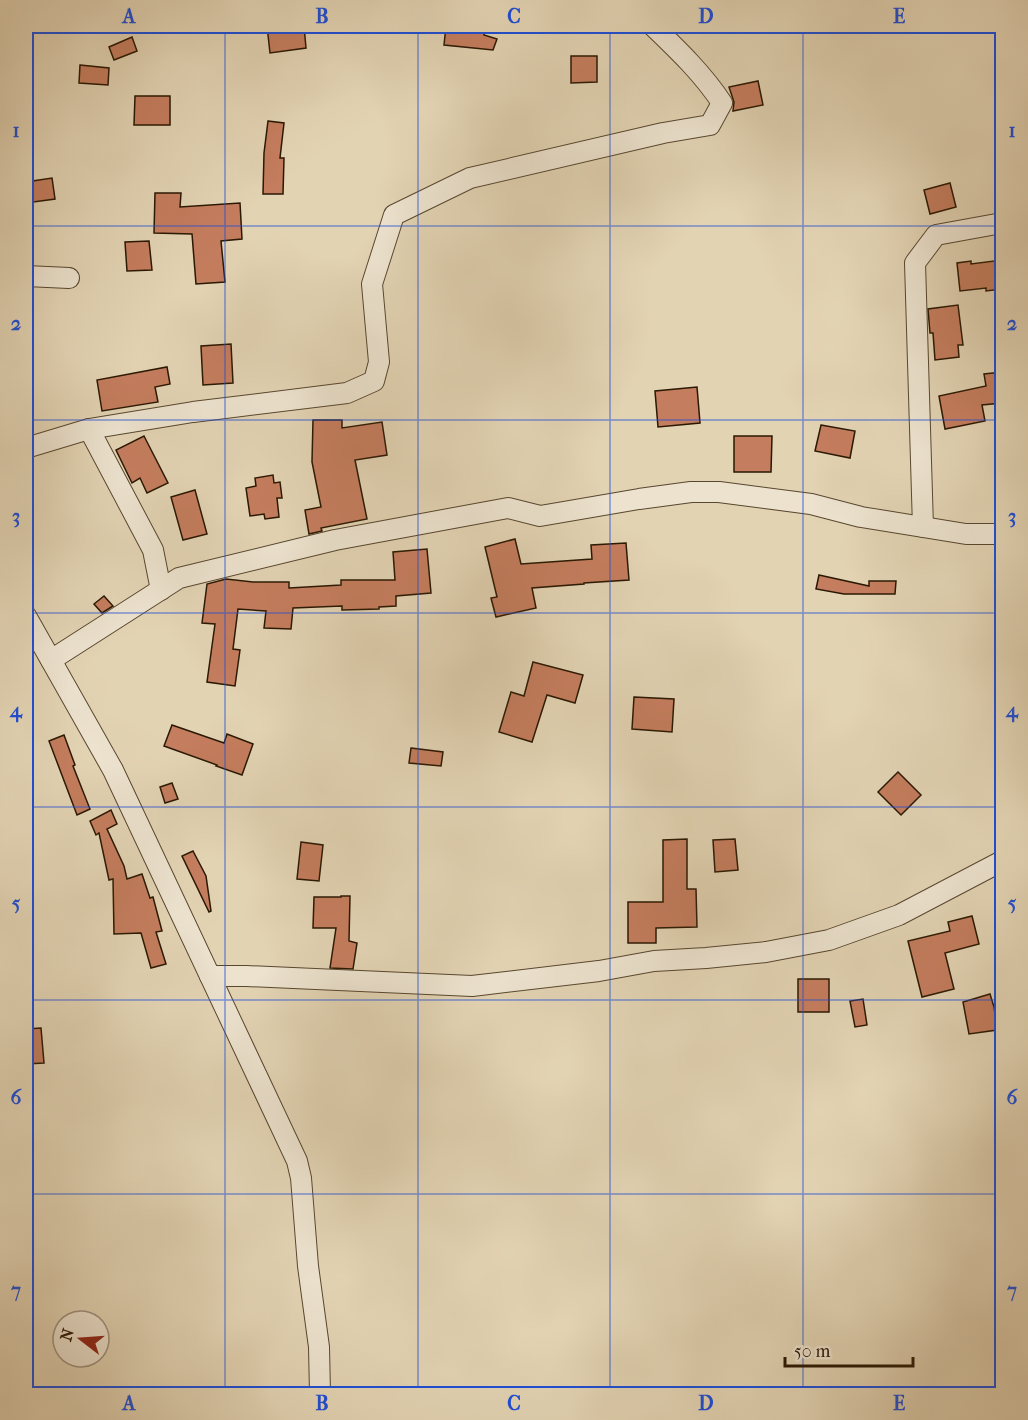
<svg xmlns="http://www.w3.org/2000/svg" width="1028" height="1420" viewBox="0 0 1028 1420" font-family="'IM FELL French Canon',serif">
  <rect width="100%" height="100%" fill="#e2d3b3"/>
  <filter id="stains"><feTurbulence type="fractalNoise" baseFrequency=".00333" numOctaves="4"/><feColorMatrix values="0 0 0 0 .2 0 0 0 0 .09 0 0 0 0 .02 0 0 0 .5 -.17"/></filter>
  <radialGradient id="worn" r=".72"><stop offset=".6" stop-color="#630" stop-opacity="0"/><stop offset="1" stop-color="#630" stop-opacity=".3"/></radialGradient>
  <!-- building -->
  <g fill="#c47d5e" stroke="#2a1803" stroke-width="1.5">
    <path d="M 267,26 L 304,26 L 306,48 L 270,53 Z"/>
    <path d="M 446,26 L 485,26 L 484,35 L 497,39 L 493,50 L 444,45 Z"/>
    <path d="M 132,37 L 137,51 L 114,60 L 109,47 Z"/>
    <path d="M 571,56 L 597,56 L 597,82 L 571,83 Z"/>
    <path d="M 80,65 L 109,68 L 108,85 L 79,83 Z"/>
    <path d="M 758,81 L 763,105 L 733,111 L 734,102 L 729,87 Z"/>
    <path d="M 135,96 L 170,96 L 170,125 L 134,125 Z"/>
    <path d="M 268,121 L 284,123 L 280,158 L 284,158 L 283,194 L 263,194 L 264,153 Z"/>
    <path d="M 52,178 L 55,199 L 26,203 L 26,182 Z"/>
    <path d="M 950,183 L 956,207 L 930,214 L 924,190 Z"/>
    <path d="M 155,193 L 181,193 L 180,207 L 240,203 L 242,239 L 221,241 L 225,282 L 196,284 L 192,234 L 154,233 Z"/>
    <path d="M 149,241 L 152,270 L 127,271 L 125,242 Z"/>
    <path d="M 1002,260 L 1002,289 L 986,291 L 986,288 L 960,291 L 957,263 L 971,261 L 971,264 Z"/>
    <path d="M 958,305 L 963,345 L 958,345 L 959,357 L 935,360 L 933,333 L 930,333 L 928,309 Z"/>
    <path d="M 231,344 L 233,383 L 203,385 L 201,346 Z"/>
    <path d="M 167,367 L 170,384 L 155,387 L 158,402 L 102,411 L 97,380 Z"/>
    <path d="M 1002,372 L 1002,403 L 982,405 L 985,421 L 945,429 L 939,396 L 986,386 L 984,374 Z"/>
    <path d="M 697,387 L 700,423 L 658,427 L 655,391 Z"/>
    <path d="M 313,420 L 342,420 L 342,428 L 382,422 L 387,455 L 355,460 L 367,519 L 321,528 L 322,531 L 309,534 L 305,510 L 321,507 L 312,462 Z"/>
    <path d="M 821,425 L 855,431 L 850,458 L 815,451 Z"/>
    <path d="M 144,436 L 168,483 L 147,493 L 140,478 L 132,483 L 116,450 Z"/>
    <path d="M 734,436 L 772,436 L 771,472 L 734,472 Z"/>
    <path d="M 273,475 L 274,483 L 280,482 L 282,498 L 277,498 L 279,517 L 265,519 L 264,514 L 250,516 L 246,488 L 256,486 L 255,478 Z"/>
    <path d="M 195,490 L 207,534 L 183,540 L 171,497 Z"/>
    <path d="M 515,539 L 521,564 L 592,559 L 591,545 L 626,543 L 629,580 L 584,583 L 584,584 L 532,588 L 536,608 L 496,617 L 491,598 L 497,597 L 485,547 Z"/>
    <path d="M 427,549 L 431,593 L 396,596 L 396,606 L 379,607 L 379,609 L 342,610 L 342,606 L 293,608 L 291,629 L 264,628 L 266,611 L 238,609 L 233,649 L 240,650 L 235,686 L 207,682 L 215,624 L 202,623 L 207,584 L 226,579 L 253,582 L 289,582 L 289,588 L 341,585 L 341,580 L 395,580 L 393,552 Z"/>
    <path d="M 819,575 L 869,586 L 869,581 L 896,581 L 895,594 L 844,594 L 816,589 Z"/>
    <path d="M 104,596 L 113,606 L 102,613 L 94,604 Z"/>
    <path d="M 533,662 L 583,675 L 575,703 L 547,695 L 532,742 L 499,732 L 511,692 L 524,696 Z"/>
    <path d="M 634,697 L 674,699 L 672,732 L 632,729 Z"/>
    <path d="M 172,725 L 224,743 L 227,734 L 253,744 L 242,775 L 216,766 L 217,765 L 164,746 Z"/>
    <path d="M 64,735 L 75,765 L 73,766 L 90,809 L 77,815 L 49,741 Z"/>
    <path d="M 411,748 L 443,752 L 441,766 L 409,763 Z"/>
    <path d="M 898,772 L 921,795 L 901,815 L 878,792 Z"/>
    <path d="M 172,783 L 178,799 L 165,803 L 160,787 Z"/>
    <path d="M 111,810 L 117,824 L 107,829 L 124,866 L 127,879 L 142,874 L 150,898 L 153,897 L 162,931 L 156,932 L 166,964 L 151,968 L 141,933 L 114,934 L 113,879 L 109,880 L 99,833 L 96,835 L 90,821 Z"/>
    <path d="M 687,839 L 687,889 L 696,889 L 697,927 L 656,928 L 656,943 L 628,943 L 628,902 L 663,902 L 663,840 Z"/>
    <path d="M 735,839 L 738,870 L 715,872 L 713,840 Z"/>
    <path d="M 301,842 L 323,845 L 319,881 L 297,879 Z"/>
    <path d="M 193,851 L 206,876 L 211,911 L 209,912 L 182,856 Z"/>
    <path d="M 341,896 L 350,896 L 349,941 L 357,943 L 353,969 L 330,968 L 336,928 L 313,928 L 314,897 L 341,897 Z"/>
    <path d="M 972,916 L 979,944 L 945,953 L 954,989 L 922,997 L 908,941 L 950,931 L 948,922 Z"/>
    <rect x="798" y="979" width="31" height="33"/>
    <path d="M 990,994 L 994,1007 L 997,1030 L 969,1034 L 963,1002 Z"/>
    <path d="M 863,999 L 867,1025 L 855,1027 L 850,1001 Z"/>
    <path d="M 41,1028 L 44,1063 L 26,1064 L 26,1029 Z"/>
  </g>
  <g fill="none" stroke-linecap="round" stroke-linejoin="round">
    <!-- minor casing -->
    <g stroke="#58472f" stroke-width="22">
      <g id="minor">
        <path d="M 26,276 L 69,278"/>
        <path d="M 89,429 L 153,550 L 161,590"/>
        <path d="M 26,448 L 89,429 L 193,412 L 347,393 L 374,381 L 379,362 L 372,284 L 394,215 L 470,178 L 663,133 L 710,125 L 722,103 C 703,74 678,50 653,26"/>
        <path d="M 923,527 L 915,263 L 936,235 L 1002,223"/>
        <path d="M 26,616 L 113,770 L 297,1161 L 301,1178 L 308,1266 L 319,1347 L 320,1394"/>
        <path d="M 51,660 L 179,578 L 335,540 L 508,508 L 540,516 L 639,499 L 691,492 L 719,492 L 811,504 L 861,517 L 966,534 L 1002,534"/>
        <path d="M 210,976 L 246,976 L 472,986 L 599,971 L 654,961 L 706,958 L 766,952 L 829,940 L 899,915 L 1002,861"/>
      </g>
    </g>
    <!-- minor -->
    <use href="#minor" stroke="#ece2ce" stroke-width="20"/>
  </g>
  <!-- grid -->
  <path fill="none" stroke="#1d4ed8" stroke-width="1.5" stroke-opacity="0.55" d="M 225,26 L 225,1394M 418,26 L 418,1394M 610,26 L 610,1394M 803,26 L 803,1394M 26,226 L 1002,226M 26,420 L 1002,420M 26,613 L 1002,613M 26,807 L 1002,807M 26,1000 L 1002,1000M 26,1194 L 1002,1194"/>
  <!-- margin -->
  <rect width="1028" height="1420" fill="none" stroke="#e2d3b3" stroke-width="66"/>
  <!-- north arrow -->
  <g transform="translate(81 1339) rotate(287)"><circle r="28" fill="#ece2ce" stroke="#9e917d" stroke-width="1.5"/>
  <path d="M0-4.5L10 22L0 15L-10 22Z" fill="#8f2418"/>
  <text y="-9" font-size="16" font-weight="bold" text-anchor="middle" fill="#2a1803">N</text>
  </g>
  <!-- scale -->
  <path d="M785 1357v9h128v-9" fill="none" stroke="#2a1803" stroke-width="3"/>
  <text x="794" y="1357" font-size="18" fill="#2a1803" stroke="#ece2ce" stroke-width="4.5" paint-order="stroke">50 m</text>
  <rect x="33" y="33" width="962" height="1354" fill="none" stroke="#1d4ed8" stroke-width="2"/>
  <g font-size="20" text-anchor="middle" font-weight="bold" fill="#1d4ed8">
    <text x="129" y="23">A</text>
    <text x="322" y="23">B</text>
    <text x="514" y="23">C</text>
    <text x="706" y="23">D</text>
    <text x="899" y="23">E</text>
    <text x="16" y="137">1</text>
    <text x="1012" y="137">1</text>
    <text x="16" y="330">2</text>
    <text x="1012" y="330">2</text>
    <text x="16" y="523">3</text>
    <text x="1012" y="523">3</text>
    <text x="16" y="717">4</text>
    <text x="1012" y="717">4</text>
    <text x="16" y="910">5</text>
    <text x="1012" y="910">5</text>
    <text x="16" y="1104">6</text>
    <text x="1012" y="1104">6</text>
    <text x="16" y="1297">7</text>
    <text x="1012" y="1297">7</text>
    <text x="129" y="1410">A</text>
    <text x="322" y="1410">B</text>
    <text x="514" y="1410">C</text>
    <text x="706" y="1410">D</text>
    <text x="899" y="1410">E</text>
  </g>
  <rect width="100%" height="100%" filter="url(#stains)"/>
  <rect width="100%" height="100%" fill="url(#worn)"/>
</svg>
